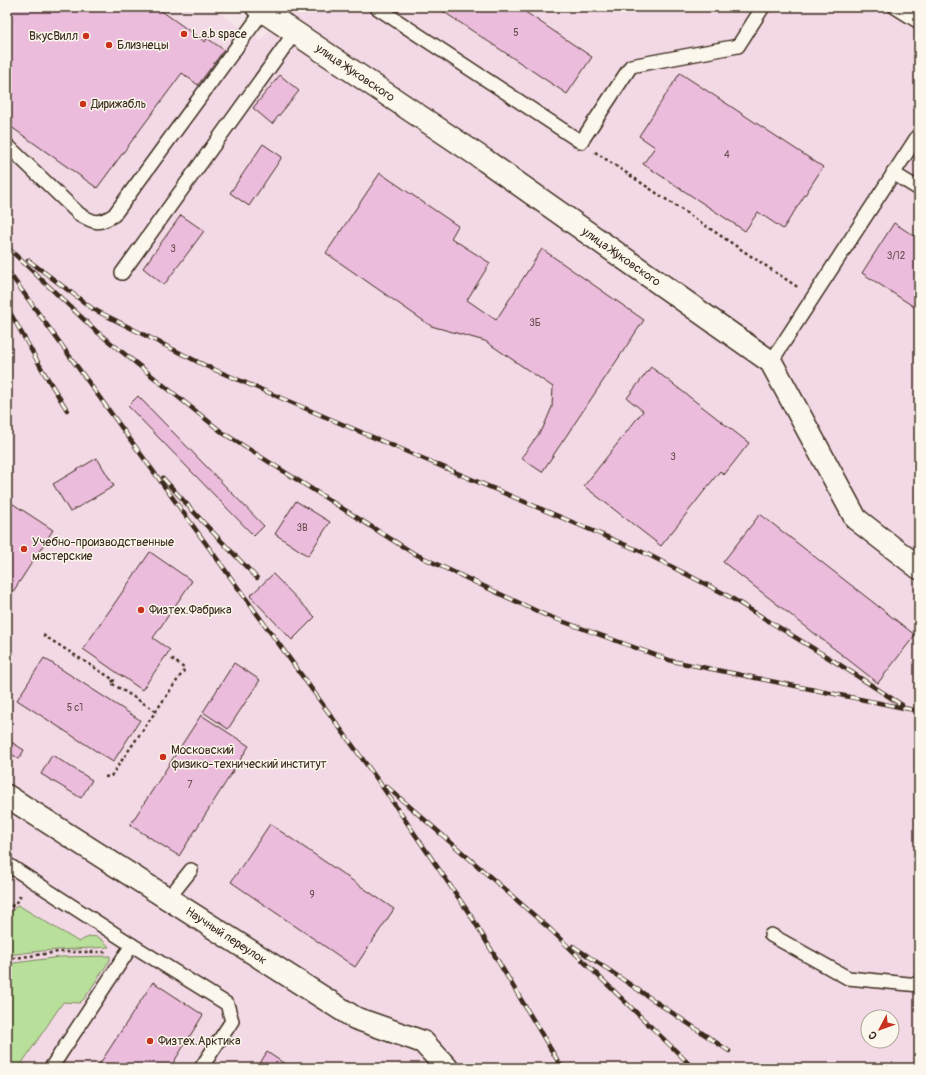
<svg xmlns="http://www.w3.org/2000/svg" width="926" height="1075" viewBox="0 0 926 1075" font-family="Pangolin,sans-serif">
  <rect width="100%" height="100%" fill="#f6e5e8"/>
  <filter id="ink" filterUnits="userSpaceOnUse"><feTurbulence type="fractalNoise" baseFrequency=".025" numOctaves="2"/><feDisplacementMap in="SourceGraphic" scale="8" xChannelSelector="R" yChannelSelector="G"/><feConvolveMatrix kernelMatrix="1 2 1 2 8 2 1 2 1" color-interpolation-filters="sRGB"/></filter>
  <g filter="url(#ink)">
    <!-- built -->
    <path fill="#f3d9e5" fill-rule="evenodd" d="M 7,7 L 210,7 L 261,41 L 285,7 L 919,7 L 919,1068 L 7,1068 ZM 868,1017 L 892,1017 L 892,1041 L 868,1041 Z"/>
    <!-- green -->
    <g fill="#b9e09b" stroke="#7a855c">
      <path d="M 18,905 L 79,942 C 93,933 99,935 109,947 L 41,951 L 7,955 L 7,915 Z"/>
      <path d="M 110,956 L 110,960 L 84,999 L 79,1003 L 63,1002 L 22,1063 L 30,1068 L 7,1068 L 7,964 L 60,957 Z"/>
    </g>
    <!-- building -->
    <g fill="#ecbcdd" stroke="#3b2a1e">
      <path d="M 7,7 L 156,7 L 205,42 L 207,38 L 224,50 L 198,85 L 182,73 L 97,188 L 7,124 Z"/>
      <path d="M 443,7 L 518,7 L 592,57 L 567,94 L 441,10 Z"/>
      <path d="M 680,73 L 823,167 L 783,229 L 758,212 L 745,231 L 643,164 L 655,147 L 639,136 Z"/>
      <path d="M 280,75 L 299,91 L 272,124 L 253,108 Z"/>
      <path d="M 263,144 L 282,157 L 249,206 L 230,193 Z"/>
      <path d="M 380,173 L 458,226 L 451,238 L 490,263 L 467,300 L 496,320 L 542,249 L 644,320 L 542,472 L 521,458 L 543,428 L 552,407 L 553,387 L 485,341 L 431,326 L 326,253 Z"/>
      <path d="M 181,215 L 204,231 L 164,285 L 143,268 Z"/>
      <path d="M 894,223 L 919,239 L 919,310 L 862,273 Z"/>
      <path d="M 651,367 L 749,443 L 724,475 L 720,471 L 661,546 L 584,486 L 643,411 L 627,398 Z"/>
      <path d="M 138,396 L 264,526 L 254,536 L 128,406 Z"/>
      <path d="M 97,458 L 114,486 L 70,512 L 53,484 Z"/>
      <path d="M 7,500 L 53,530 L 7,601 Z"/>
      <path d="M 296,501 L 330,522 L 308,556 L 275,534 Z"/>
      <path d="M 760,514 L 915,635 L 878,683 L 723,562 Z"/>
      <path d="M 150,552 L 192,581 L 153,638 L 170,650 L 142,690 L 83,649 Z"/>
      <path d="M 273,574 L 315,617 L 292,640 L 250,596 Z"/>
      <path d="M 44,658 L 140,720 L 113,762 L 17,700 Z"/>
      <path d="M 234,663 L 260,680 L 228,729 L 203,712 Z"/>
      <path d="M 201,715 L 249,746 L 179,856 L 130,825 Z"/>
      <path d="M 8,740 L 24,750 L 19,759 L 7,751 Z"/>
      <path d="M 52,755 L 92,780 L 81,798 L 41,774 Z"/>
      <path d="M 270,824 L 394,909 L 355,967 L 231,882 Z"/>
      <path d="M 153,982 L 203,1015 L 170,1068 L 97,1068 Z"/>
      <path d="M 267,1052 L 288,1066 L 286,1068 L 257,1068 Z"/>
    </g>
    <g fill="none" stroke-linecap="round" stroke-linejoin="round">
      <!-- service casing -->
      <g stroke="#3b2a1e" stroke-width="16">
        <g id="service">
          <path d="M 376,7 L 581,142 L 631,66 L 738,46 L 763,7"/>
          <path d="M 895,7 L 919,22"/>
          <path d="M 7,145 L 79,214 C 94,223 98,225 114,215 L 263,11"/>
          <path d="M 893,173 L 919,189"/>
          <path d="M 122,273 L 295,32"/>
          <path d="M 771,362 L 919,134"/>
          <path d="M 7,864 L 132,945 L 227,1004 L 232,1021 L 201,1068"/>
          <path d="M 168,899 L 191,870"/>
          <path d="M 771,935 L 848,978 L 919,985"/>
          <path d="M 51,1068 L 132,945"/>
        </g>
      </g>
      <!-- minor casing -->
      <g stroke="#3b2a1e" stroke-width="25">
        <g id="minor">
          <path d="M 257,7 L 486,161 L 771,362 L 856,519 L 919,568"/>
          <path d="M 7,796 L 355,1018 L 423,1042 L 447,1068"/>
        </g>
      </g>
      <!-- path -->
      <g stroke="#3b2a1e" stroke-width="2.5" stroke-dasharray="3 3" stroke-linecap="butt">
        <path d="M 595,152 L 799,288"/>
        <path d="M 43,635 L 114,680 L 111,683 L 156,711"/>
        <path d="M 105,777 L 111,776 L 185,669 L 171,658"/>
        <path d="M 7,911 L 17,901 L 22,893"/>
        <path d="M 7,959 L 59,952 L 108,952"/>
      </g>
      <!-- service -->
      <use href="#service" stroke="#fbf7ec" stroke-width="13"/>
      <!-- minor -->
      <use href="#minor" stroke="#fbf7ec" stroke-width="22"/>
      <!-- rail casing -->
      <g stroke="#3b2a1e" stroke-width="4.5">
        <g id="rail">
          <path d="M 7,247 L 96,331 L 223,433 L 413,553 L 545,615 L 672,661 L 919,711"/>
          <path d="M 28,260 L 93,309 L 206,366 L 647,554 L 723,593 L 837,663 L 902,705"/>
          <path d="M 7,270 L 377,779 L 471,916 L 562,1068"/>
          <path d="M 7,307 L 43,371 L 67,410"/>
          <path d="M 163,478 L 203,522 L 257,578"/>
          <path d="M 386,786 L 551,930 L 675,1050 L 693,1068"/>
          <path d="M 573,946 L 729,1051"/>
        </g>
      </g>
      <!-- rail -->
      <use href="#rail" stroke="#fbf7ec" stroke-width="3" stroke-dasharray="9" stroke-linecap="butt"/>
    </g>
  </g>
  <!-- markers -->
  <g fill="#c8321e" stroke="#fbf7ec" stroke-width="1.5">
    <circle cx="184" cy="34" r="4"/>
    <circle cx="86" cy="36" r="4"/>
    <circle cx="109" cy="45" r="4"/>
    <circle cx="83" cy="104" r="4"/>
    <circle cx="24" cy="549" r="4"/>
    <circle cx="141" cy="610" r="4"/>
    <circle cx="163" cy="757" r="4"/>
    <circle cx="150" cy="1041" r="4"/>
  </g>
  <g text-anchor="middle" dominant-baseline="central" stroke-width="3" stroke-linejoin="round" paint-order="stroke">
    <!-- number labels -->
    <g font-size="10" fill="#674e4e">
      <text x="516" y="33">5</text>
      <text x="727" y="155">4</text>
      <text x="173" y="249">3</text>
      <text x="896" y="256">3/12</text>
      <text x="535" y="323">3Б</text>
      <text x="673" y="457">3</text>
      <text x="302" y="528">3В</text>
      <text x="75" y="708">5 с1</text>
      <text x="190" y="785">7</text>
      <text x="312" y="895">9</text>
    </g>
    <!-- poi labels -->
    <g font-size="12" fill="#3b2a1e" stroke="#fbf7ec" text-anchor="start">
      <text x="192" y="34">L.a.b space</text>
      <text x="78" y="36" text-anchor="end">ВкусВилл</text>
      <text x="117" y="45">Близнецы</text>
      <text x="91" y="104">Дирижабль</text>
      <text x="32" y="542">Учебно-производственные<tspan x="32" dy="14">мастерские</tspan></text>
      <text x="149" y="610">Физтех.Фабрика</text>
      <text x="171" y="750">Московский<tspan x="171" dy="14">физико-технический институт</tspan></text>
      <text x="158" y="1041">Физтех.Арктика</text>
    </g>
    <!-- street labels -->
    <g font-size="12" fill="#3b2a1e" stroke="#fbf7ec">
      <text transform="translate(355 73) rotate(34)">улица Жуковского</text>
      <text transform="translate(621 257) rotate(35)">улица Жуковского</text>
      <text transform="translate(226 936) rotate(33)">Научный переулок</text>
    </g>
  </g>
  <!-- margin -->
  <rect width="926" height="1075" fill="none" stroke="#fbf7ec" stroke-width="24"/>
  <rect x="12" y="12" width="902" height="1051" fill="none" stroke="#3b2a1e" stroke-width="1.5" filter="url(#ink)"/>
  <!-- north arrow -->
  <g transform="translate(880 1029) rotate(229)"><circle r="19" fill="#fbf7ec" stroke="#aea59a"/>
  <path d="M0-3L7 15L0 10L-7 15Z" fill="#c8321e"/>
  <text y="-6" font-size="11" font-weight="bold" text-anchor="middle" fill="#3b2a1e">С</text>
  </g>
</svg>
